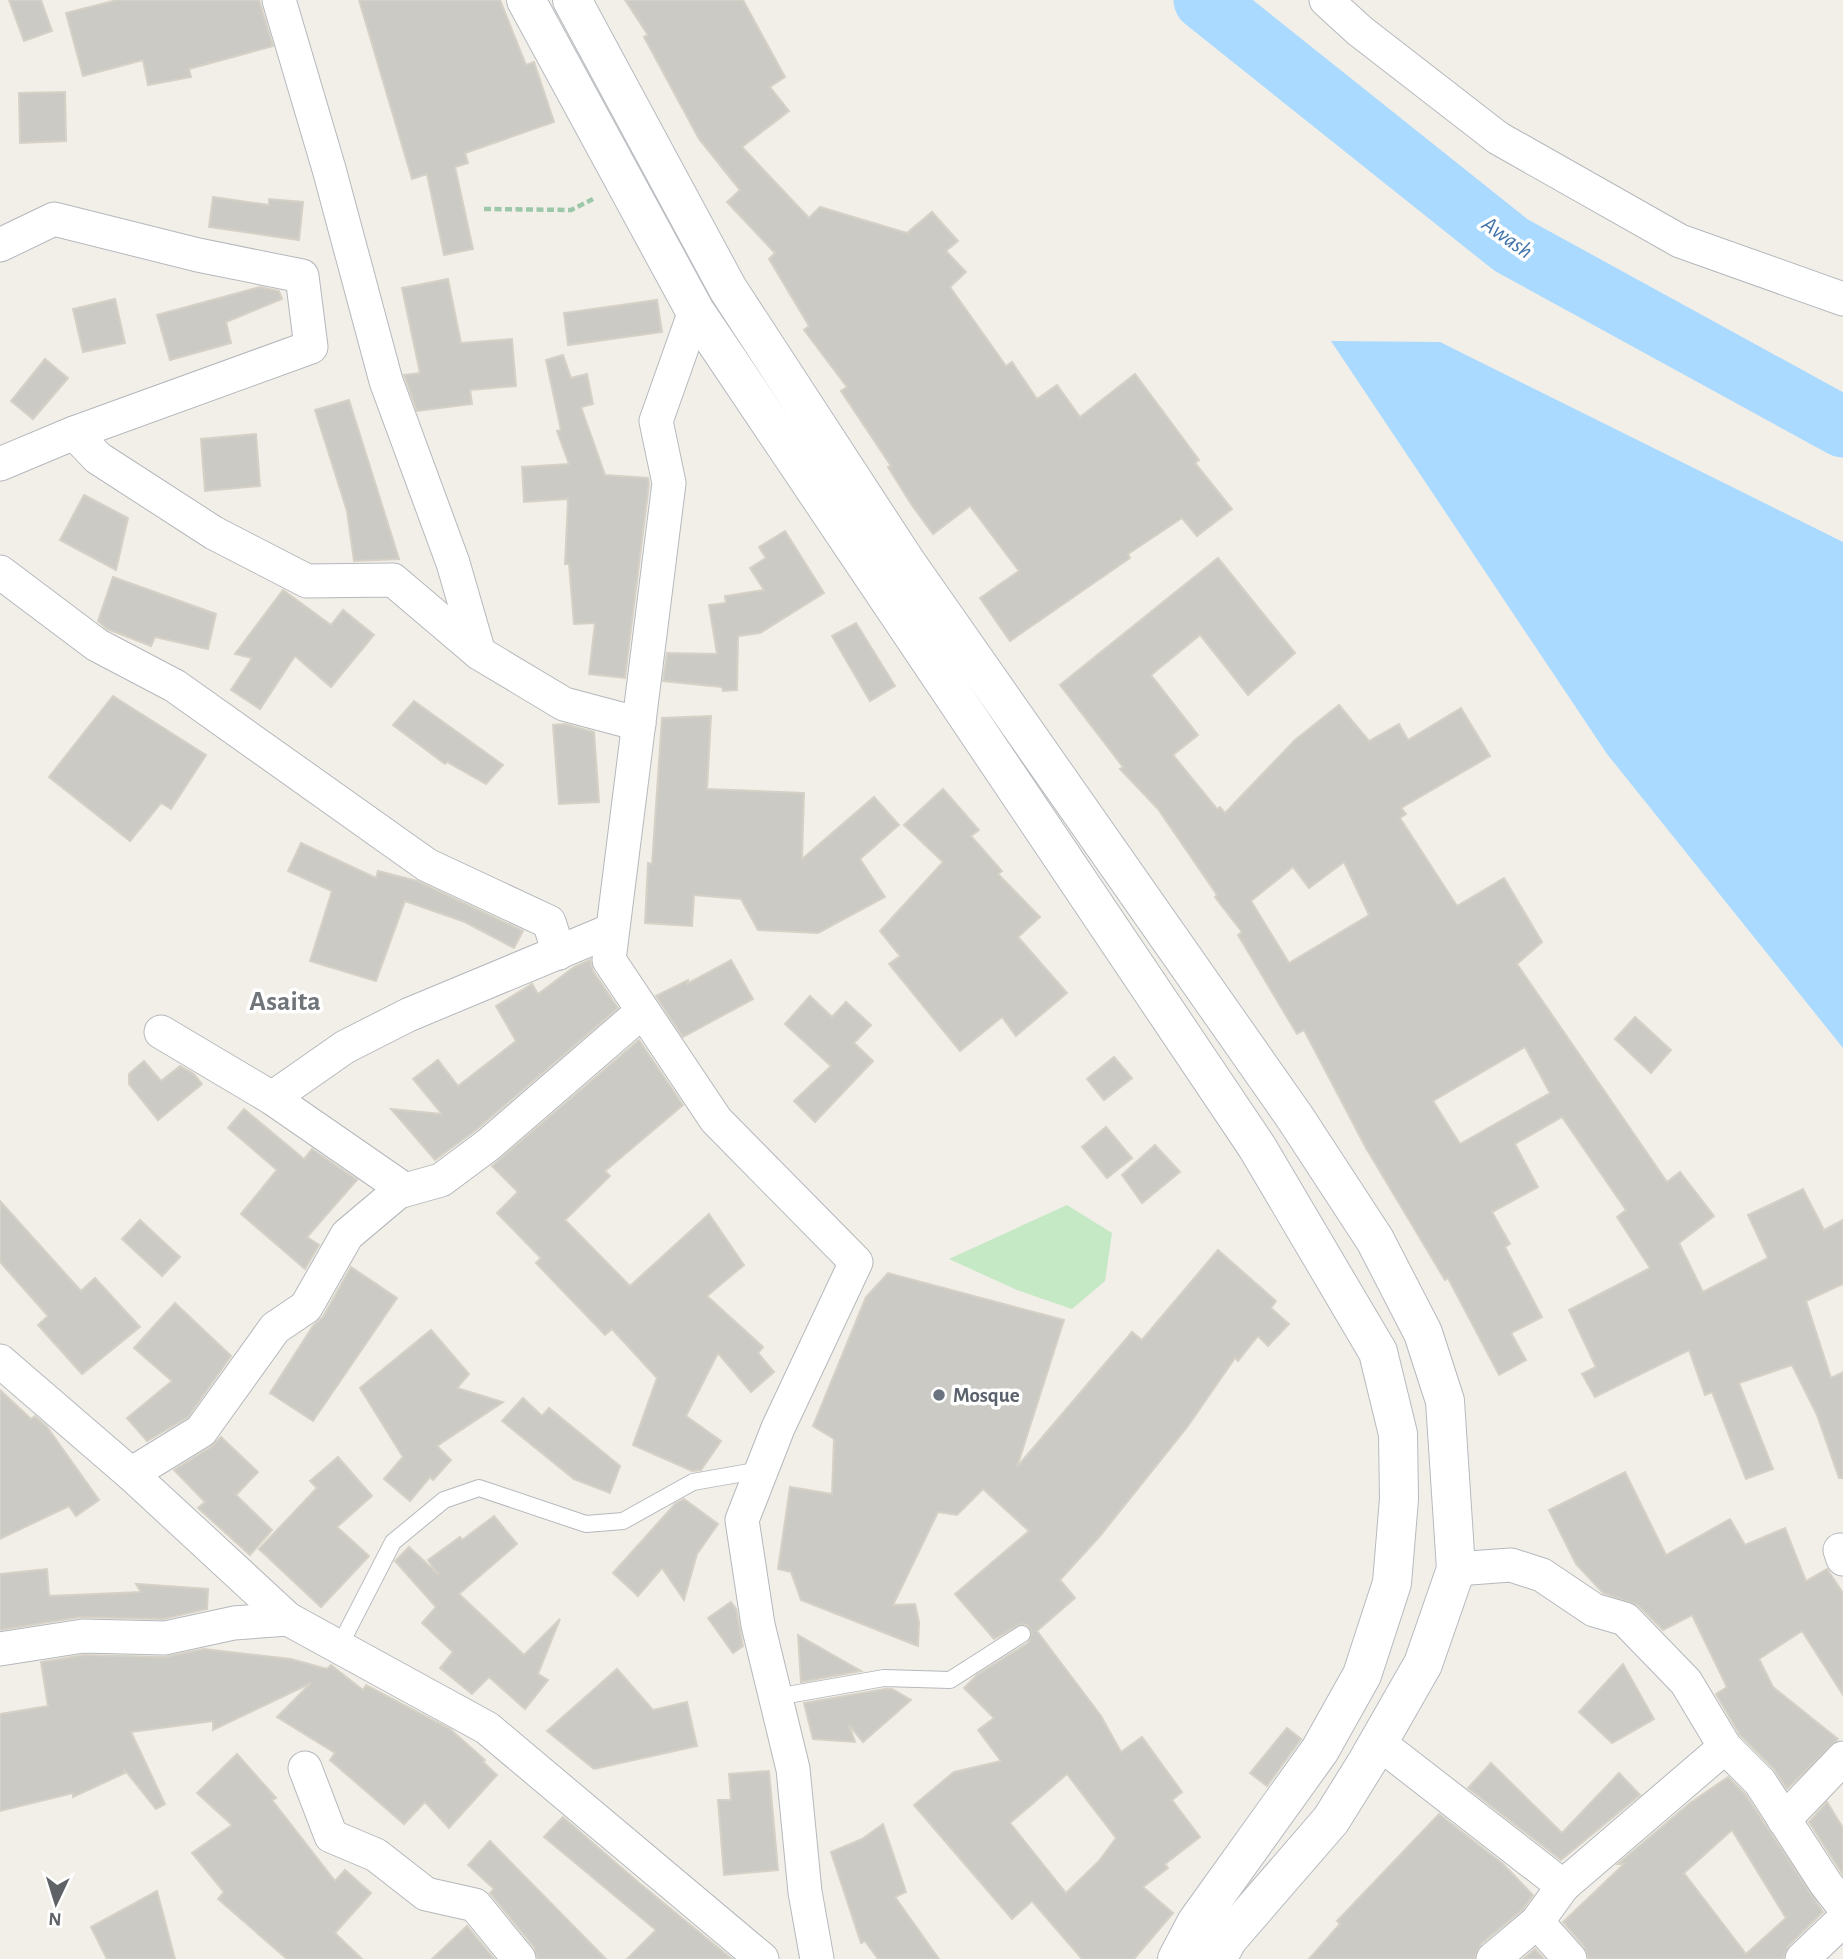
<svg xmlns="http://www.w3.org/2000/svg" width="1843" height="1959" viewBox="0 0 1843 1959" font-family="'Alegreya Sans',sans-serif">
  <rect width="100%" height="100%" fill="#f1efe8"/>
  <!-- green -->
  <path fill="#c5e8c5" d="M 1067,1205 L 1112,1233 L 1105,1281 L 1072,1309 L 1017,1290 L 949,1259 Z"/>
  <!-- water -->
  <path fill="#aadaff" d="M 1331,341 L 1440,342 L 1843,542 L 1843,1048 L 1607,754 Z"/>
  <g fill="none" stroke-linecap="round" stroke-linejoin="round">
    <!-- river -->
    <path stroke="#aadaff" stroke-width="61" d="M 1204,0 L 1511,245 L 1843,427"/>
  </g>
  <!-- building -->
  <g fill="#cccac5" stroke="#d6d1c6" stroke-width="2" fill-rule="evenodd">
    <path d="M 9,0 L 41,0 L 52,31 L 24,41 Z"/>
    <path d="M 117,0 L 259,0 L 273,46 L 189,69 L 191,77 L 148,85 L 143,60 L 83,76 L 66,13 Z"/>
    <path d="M 359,0 L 500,0 L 526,65 L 534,62 L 554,122 L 465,153 L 468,163 L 455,167 L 473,249 L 444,255 L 427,174 L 412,179 Z"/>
    <path d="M 625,0 L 743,0 L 785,77 L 770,87 L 789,111 L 742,147 L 809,218 L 820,207 L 910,234 L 908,232 L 932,212 L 958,241 L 946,251 L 966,272 L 950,287 L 1006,366 L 1012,362 L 1037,399 L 1057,385 L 1080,417 L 1135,374 L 1199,460 L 1195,463 L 1232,509 L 1197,536 L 1182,518 L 1128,554 L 1130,558 L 1010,641 L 980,598 L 1019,571 L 970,506 L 933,534 L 911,504 L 888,467 L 891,466 L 841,391 L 847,387 L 804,330 L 809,326 L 769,259 L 775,253 L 727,202 L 740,190 L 699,139 L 644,37 L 648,35 Z"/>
    <path d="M 65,92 L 66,141 L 20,143 L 19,93 Z"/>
    <path d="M 213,197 L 269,205 L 269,199 L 303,202 L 299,240 L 209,227 Z"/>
    <path d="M 448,279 L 461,343 L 512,339 L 516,386 L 470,390 L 472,404 L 417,411 L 404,375 L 420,373 L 402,288 Z"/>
    <path d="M 260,287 L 279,291 L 282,299 L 226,322 L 231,343 L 170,360 L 157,315 Z"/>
    <path d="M 115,299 L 125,343 L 83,352 L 73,309 Z"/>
    <path d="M 657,300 L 662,332 L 568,345 L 564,313 Z"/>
    <path d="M 563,355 L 571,378 L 587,374 L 593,404 L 581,407 L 605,475 L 648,478 L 649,484 L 625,678 L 589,674 L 595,623 L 574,624 L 569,564 L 565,564 L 568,499 L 524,502 L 522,467 L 569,464 L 557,431 L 561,430 L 546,360 Z"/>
    <path d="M 45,359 L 68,378 L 33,419 L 11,401 Z"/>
    <path d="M 349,400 L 399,559 L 354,561 L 347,511 L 315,410 Z"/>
    <path d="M 256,434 L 260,486 L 205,491 L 201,439 Z"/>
    <path d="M 84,495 L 128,518 L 116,570 L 60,540 Z"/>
    <path d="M 785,531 L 824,593 L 760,633 L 738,636 L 737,690 L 723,691 L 722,687 L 663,681 L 667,653 L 717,654 L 709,605 L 726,603 L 725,596 L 764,590 L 750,568 L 766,558 L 759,547 Z"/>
    <path d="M 1218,558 L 1295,653 L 1248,695 L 1200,635 L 1151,675 L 1198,735 L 1173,755 L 1217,809 L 1220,807 L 1225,813 L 1295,740 L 1339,705 L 1369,741 L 1399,724 L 1408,740 L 1461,708 L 1490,756 L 1401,808 L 1406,814 L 1400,818 L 1457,906 L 1504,878 L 1542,942 L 1517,964 L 1667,1182 L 1680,1172 L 1714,1216 L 1679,1243 L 1703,1292 L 1768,1258 L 1748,1215 L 1803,1189 L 1824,1230 L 1843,1220 L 1843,1284 L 1806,1301 L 1831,1378 L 1843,1372 L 1843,1478 L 1839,1478 L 1817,1415 L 1792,1365 L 1739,1383 L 1773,1469 L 1746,1479 L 1712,1392 L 1705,1395 L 1689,1350 L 1595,1397 L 1582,1374 L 1596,1367 L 1569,1310 L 1650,1268 L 1617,1217 L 1626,1210 L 1562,1117 L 1515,1144 L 1538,1187 L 1492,1212 L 1510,1244 L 1505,1247 L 1542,1317 L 1511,1333 L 1526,1360 L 1499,1375 L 1448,1278 L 1445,1280 L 1366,1148 L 1304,1030 L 1297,1034 L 1238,935 L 1242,932 L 1215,897 L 1217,895 L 1158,809 L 1120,769 L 1123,767 L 1060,685 ZM 1344,862 L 1369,915 L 1289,963 L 1251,901 L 1293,867 L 1309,888 ZM 1525,1047 L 1550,1093 L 1460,1144 L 1433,1101 Z"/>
    <path d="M 113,577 L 216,614 L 208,649 L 155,637 L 151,646 L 107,629 L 98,621 Z"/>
    <path d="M 283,590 L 331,625 L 343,610 L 374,635 L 331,687 L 295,656 L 260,709 L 231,690 L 252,658 L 235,654 Z"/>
    <path d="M 856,623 L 895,686 L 870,701 L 832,636 Z"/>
    <path d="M 113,696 L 206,755 L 171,809 L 161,803 L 130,841 L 49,777 Z"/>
    <path d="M 414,701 L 503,765 L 486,784 L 447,762 L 445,764 L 393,725 Z"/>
    <path d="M 711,716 L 707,789 L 804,793 L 802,859 L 874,797 L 899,825 L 860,859 L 885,897 L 818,933 L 758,930 L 741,899 L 694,895 L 692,926 L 645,923 L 648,863 L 652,864 L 662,718 Z"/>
    <path d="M 565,724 L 594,732 L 599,802 L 559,804 L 553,725 Z"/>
    <path d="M 943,789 L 979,830 L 971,836 L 1002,871 L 998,874 L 1040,917 L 1018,937 L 1067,993 L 1016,1036 L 1002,1017 L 960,1051 L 889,964 L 900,956 L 880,931 L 943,862 L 904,825 Z"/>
    <path d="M 301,843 L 376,878 L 378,871 L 417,881 L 523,931 L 514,948 L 465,922 L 405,901 L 376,981 L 310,961 L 332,891 L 288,871 Z"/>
    <path d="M 590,960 L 593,971 L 618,1008 L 476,1130 L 435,1160 L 391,1109 L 442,1114 L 413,1079 L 438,1060 L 458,1086 L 516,1041 L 496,1006 L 532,984 L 538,994 L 574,967 Z"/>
    <path d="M 731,960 L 753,999 L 683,1037 L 656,996 L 688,980 L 687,984 Z"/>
    <path d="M 810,996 L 832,1017 L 846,1002 L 871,1025 L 854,1043 L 873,1061 L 815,1122 L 794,1101 L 831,1066 L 785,1024 Z"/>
    <path d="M 1635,1017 L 1671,1050 L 1651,1073 L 1615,1039 Z"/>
    <path d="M 639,1040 L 683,1105 L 605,1171 L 610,1176 L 565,1220 L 630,1286 L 709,1214 L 744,1265 L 707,1296 L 763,1347 L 758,1353 L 774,1372 L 751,1392 L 718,1353 L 686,1416 L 721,1441 L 701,1470 L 692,1471 L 633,1445 L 657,1378 L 612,1329 L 605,1335 L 536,1263 L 541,1258 L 497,1213 L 518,1192 L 492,1166 Z"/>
    <path d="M 1114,1057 L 1132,1078 L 1104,1100 L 1087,1079 Z"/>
    <path d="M 144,1061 L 161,1081 L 180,1066 L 194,1074 L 202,1084 L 158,1120 L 129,1084 L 129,1074 Z"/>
    <path d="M 244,1109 L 304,1159 L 312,1149 L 357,1180 L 307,1237 L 319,1245 L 305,1269 L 241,1214 L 277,1170 L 228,1128 Z"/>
    <path d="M 1106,1127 L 1132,1158 L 1107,1178 L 1082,1147 Z"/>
    <path d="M 1155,1145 L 1180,1172 L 1142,1203 L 1122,1175 Z"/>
    <path d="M 0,1201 L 81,1291 L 95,1278 L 140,1327 L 82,1374 L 38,1325 L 48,1316 L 0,1262 Z"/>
    <path d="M 140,1220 L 180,1257 L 162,1276 L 122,1239 Z"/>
    <path d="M 1218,1250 L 1276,1301 L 1271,1308 L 1289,1324 L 1268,1346 L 1258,1336 L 1238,1361 L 1235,1358 L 1188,1426 L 1100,1536 L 1060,1580 L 1075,1598 L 1037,1631 L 1101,1716 L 1121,1752 L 1142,1737 L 1182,1792 L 1172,1800 L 1200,1837 L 1165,1864 L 1168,1868 L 1143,1887 L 1173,1913 L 1134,1959 L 1082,1959 L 1032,1901 L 1012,1919 L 914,1805 L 954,1772 L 1001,1761 L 978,1730 L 994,1718 L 964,1688 L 977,1675 L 1028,1643 L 1032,1633 L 1027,1625 L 1021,1624 L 994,1639 L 955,1594 L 1029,1531 L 983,1489 L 957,1515 L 938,1512 L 893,1605 L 915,1604 L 919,1622 L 918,1646 L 801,1600 L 791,1572 L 778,1569 L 790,1487 L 832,1494 L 834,1439 L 813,1426 L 866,1297 L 888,1273 L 1064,1320 L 1017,1467 L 1132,1332 L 1142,1340 ZM 1067,1774 L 1116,1838 L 1099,1861 L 1066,1893 L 1010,1823 Z"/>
    <path d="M 351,1267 L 397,1298 L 313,1421 L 270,1393 L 313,1326 L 323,1317 Z"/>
    <path d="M 175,1303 L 231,1356 L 188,1417 L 147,1441 L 127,1418 L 172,1381 L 134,1348 Z"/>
    <path d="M 431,1330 L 469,1374 L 457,1388 L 503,1402 L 437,1446 L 451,1460 L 433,1480 L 430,1477 L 410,1501 L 384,1479 L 403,1457 L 360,1388 Z"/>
    <path d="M 0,1390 L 31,1419 L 35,1416 L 47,1427 L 99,1500 L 76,1516 L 69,1506 L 0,1539 Z"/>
    <path d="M 523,1398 L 542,1416 L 549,1408 L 620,1466 L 610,1493 L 574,1479 L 502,1421 Z"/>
    <path d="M 221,1437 L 258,1472 L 236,1495 L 272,1530 L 250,1555 L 198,1508 L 205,1502 L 174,1470 L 211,1447 Z"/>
    <path d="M 338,1457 L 372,1496 L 337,1527 L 369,1556 L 321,1607 L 259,1549 L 317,1488 L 310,1481 Z"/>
    <path d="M 1625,1472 L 1666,1555 L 1730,1519 L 1745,1545 L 1785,1528 L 1806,1581 L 1827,1569 L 1843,1593 L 1843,1695 L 1802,1631 L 1759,1659 L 1773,1687 L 1838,1739 L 1787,1789 L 1774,1769 L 1740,1735 L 1716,1694 L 1727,1687 L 1692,1615 L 1663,1630 L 1638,1605 L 1603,1593 L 1576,1564 L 1549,1510 Z"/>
    <path d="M 684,1499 L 718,1524 L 697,1554 L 684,1600 L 662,1568 L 638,1596 L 613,1573 L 675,1504 Z"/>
    <path d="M 494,1516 L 517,1544 L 459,1594 L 524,1655 L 560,1619 L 538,1674 L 548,1680 L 525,1709 L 489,1677 L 472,1694 L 440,1668 L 453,1652 L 422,1623 L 436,1607 L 395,1561 L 409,1547 L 439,1575 L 428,1560 L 460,1537 L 462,1540 Z"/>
    <path d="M 47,1569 L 49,1596 L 141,1592 L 136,1584 L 208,1589 L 207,1609 L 163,1619 L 80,1617 L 0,1630 L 0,1574 Z"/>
    <path d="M 731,1602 L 736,1609 L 743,1646 L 733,1653 L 708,1618 Z"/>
    <path d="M 798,1635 L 861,1671 L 801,1682 Z"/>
    <path d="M 204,1649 L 291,1659 L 327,1669 L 331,1665 L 363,1690 L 366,1685 L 450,1729 L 485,1760 L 483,1762 L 497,1775 L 449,1828 L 425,1802 L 404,1824 L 330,1760 L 335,1753 L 277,1717 L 311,1683 L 213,1730 L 213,1721 L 131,1732 L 165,1804 L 156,1809 L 124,1769 L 125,1773 L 73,1797 L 73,1793 L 0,1811 L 0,1714 L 48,1706 L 41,1662 L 84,1655 L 165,1657 Z"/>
    <path d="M 1623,1664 L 1654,1719 L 1612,1743 L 1579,1712 Z"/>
    <path d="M 617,1669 L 653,1710 L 687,1702 L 697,1746 L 594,1769 L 547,1731 Z"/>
    <path d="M 885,1689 L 892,1689 L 911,1700 L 863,1742 L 849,1725 L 855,1742 L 813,1739 L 804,1703 Z"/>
    <path d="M 1287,1728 L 1301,1739 L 1267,1786 L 1250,1773 Z"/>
    <path d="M 237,1754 L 276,1798 L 272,1800 L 335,1881 L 345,1870 L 371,1893 L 335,1933 L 362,1959 L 287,1959 L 218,1899 L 224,1892 L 192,1853 L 232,1825 L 197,1793 Z"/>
    <path d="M 1491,1763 L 1562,1833 L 1619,1773 L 1640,1795 L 1561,1860 L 1468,1788 Z"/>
    <path d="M 769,1771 L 778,1870 L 724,1875 L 718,1800 L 731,1800 L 729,1774 Z"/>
    <path d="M 1728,1777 L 1745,1794 L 1823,1912 L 1789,1945 L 1783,1959 L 1589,1959 L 1584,1946 L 1563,1922 L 1624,1864 L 1618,1864 L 1690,1803 ZM 1732,1830 L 1786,1918 L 1746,1954 L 1684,1873 Z"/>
    <path d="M 1827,1802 L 1843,1828 L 1843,1875 L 1809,1822 Z"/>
    <path d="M 1439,1814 L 1503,1864 L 1533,1895 L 1523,1909 L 1481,1944 L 1474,1959 L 1309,1959 L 1340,1924 L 1337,1921 Z"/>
    <path d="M 563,1817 L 638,1882 L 732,1959 L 627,1959 L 656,1930 L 544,1837 Z"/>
    <path d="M 883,1824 L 906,1892 L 895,1897 L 939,1959 L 878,1959 L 865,1941 L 861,1943 L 831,1852 L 862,1839 Z"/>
    <path d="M 490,1841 L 606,1959 L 538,1959 L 534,1947 L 490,1893 L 494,1889 L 468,1865 Z"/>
    <path d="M 157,1891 L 175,1959 L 107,1959 L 91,1927 Z"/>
    <path d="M 467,1926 L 494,1959 L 432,1959 Z"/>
    <path d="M 1535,1949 L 1544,1959 L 1523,1959 Z"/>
  </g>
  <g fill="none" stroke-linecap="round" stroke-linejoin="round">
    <!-- lane casing -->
    <g stroke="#b5b8bc" stroke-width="18">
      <g id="lane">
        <path d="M 339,1647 L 393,1542 L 444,1500 L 479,1488 L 586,1524 L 623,1521 L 693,1482 L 761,1470"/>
        <path d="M 776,1697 L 884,1678 L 950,1680 L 1022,1634"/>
      </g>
    </g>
    <!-- street casing -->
    <g stroke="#b5b8bc" stroke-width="35">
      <g id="street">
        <path d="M 279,0 L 329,169 L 386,381 L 453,563 L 479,653"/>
        <path d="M 1326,0 L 1360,31 L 1498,138 L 1680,241 L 1843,299"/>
        <path d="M 0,245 L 54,219 L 198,255 L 302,276 L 311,347 L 74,433 L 0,464"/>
        <path d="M 695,311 L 656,421 L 669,483 L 609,960 L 716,1120 L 856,1262 L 778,1428 L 742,1520 L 758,1625 L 793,1769 L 805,1892 L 817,1959"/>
        <path d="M 74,433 L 98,458 L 214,533 L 307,581 L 393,580 L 479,653 L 564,704 L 639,724"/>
        <path d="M 0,572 L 97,645 L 175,686 L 427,865 L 549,922 L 559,953"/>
        <path d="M 161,1032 L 272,1098 L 405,1190"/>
        <path d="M 272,1098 L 345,1047 L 408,1015 L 612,930"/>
        <path d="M 0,1361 L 131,1474 L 288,1619 L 487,1728 L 762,1959"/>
        <path d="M 131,1474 L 201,1431 L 275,1328 L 306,1307 L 347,1235 L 398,1192 L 441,1180 L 488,1145 L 643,1011"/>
        <path d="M 1840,1550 L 1843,1559"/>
        <path d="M 1456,1569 L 1511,1565 L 1542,1575 L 1594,1610 L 1625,1619 L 1686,1682 L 1725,1747 L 1760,1782 L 1826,1884 L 1843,1906"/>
        <path d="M 0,1649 L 83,1636 L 165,1638 L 234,1623 L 288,1619"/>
        <path d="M 1379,1743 L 1563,1886 L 1725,1747"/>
        <path d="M 305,1768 L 331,1836 L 376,1855 L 426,1894 L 475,1905 L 519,1959"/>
        <path d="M 1784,1820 L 1843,1758"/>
        <path d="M 1563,1886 L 1537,1922 L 1570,1959"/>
        <path d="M 1493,1959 L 1537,1922"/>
        <path d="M 1802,1959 L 1843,1920"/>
      </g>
    </g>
    <!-- secondary casing -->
    <g stroke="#b6babf" stroke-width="40">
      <g id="secondary">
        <path d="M 526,0 L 695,311 L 1257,1147 L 1378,1352 L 1398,1434 L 1399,1499 L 1392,1583 L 1362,1675 L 1320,1750 L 1196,1923 L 1177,1959"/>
        <path d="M 572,0 L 728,289 L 906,562 L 1296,1119 L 1375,1240 L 1423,1333 L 1445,1401 L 1456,1569 L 1423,1664 L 1367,1762 L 1331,1820 L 1228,1939 L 1217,1959"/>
      </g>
    </g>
    <!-- path -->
    <path stroke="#9cc7a9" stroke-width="4.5" stroke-dasharray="7 3.5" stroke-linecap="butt" d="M 484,209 L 571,210 L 593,199"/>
    <!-- lane -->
    <use href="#lane" stroke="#fff" stroke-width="16"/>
    <!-- street -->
    <use href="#street" stroke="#fff" stroke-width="33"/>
    <!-- secondary -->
    <use href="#secondary" stroke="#fff" stroke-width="38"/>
  </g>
  <!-- markers -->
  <circle fill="#6b7280" stroke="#fff" stroke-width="2.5" cx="939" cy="1395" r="7"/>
  <g text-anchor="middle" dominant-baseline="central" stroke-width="7" stroke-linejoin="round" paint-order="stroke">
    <!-- worship labels -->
    <g font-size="21" font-weight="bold" fill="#5b616d" stroke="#fff" text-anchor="start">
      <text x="953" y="1395">Mosque</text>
    </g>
    <!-- water labels -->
    <g font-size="23" font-style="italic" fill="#4174aa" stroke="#fff">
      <text transform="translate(1507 238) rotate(35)">Awash</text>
    </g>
    <!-- district labels -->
    <g font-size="28" font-weight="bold" fill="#70757a" stroke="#fff">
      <text x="285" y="1002">Asaita</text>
    </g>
  </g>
  <!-- north arrow -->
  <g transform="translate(56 1903) rotate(184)" stroke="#ffffff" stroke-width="5" paint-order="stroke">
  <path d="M0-5L12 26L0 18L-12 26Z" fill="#5f6368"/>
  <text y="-10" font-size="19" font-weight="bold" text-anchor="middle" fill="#5f6368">N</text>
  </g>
</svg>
